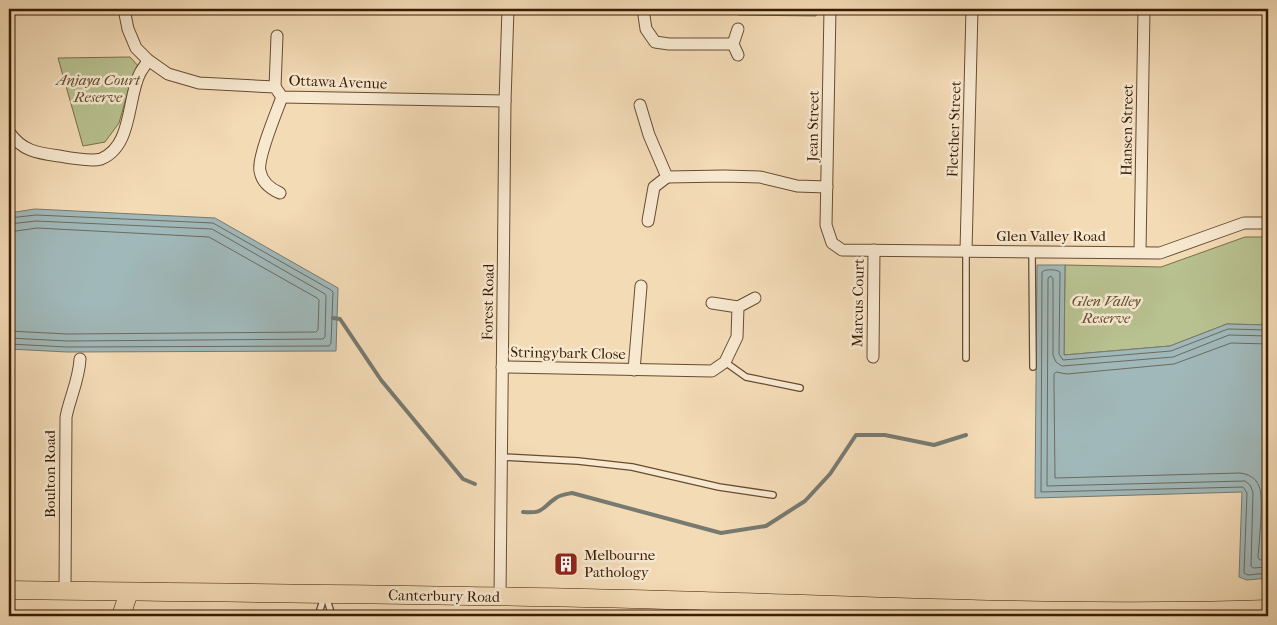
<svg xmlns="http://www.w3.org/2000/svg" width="1277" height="625" viewBox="0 0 1277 625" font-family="'IM FELL French Canon',serif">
  <rect width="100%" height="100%" fill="#f3dbb6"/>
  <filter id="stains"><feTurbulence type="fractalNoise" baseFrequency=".004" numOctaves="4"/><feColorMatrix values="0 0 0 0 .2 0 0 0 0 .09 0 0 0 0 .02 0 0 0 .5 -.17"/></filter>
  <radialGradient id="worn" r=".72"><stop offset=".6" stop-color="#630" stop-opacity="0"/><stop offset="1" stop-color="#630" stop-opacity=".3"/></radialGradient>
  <!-- green -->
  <g fill="#b8c190" stroke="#796e4a">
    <path d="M 737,9 L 816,9 L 816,16 L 738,15 Z"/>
    <path d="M 130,57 L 140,68 L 131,81 L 119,123 L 105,142 L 83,146 L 58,58 Z"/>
    <path d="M 1245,237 L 1268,237 L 1268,325 L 1227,324 L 1170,346 L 1064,355 L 1065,265 L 1161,267 Z"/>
  </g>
  <!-- water -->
  <g fill="#a0b8b9" stroke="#777a70">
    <path d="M 35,209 L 215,218 L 338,288 L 336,351 L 67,352 L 9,349 L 9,213 Z"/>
    <path d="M 1037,265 L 1065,265 L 1064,355 L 1170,346 L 1227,324 L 1268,325 L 1268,578 L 1247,580 L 1239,577 L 1242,492 L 1035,498 Z"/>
  </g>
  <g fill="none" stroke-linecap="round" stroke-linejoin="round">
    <!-- shore -->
    <g stroke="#6d6a5e" stroke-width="1">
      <path d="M 9,218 L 36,215 L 213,223 L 331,290 L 333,292 L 331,343 L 329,346 L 67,347 L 9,344"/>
      <path d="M 9,224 L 36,221 L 212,229 L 325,294 L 326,296 L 325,337 L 323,339 L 67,341 L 9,338"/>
      <path d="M 9,232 L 37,228 L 209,237 L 317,298 L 319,300 L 318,330 L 316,332 L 67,334 L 9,331"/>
      <path d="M 1268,330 L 1228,329 L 1171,351 L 1063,360 L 1059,354 L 1060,272 C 1056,269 1045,269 1042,272 L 1041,492 L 1243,487 L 1247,493 L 1244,573 L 1248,575 L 1268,573"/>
      <path d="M 1268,336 L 1229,335 L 1173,357 L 1062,366 L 1056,362 L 1053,355 L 1053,279 L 1051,276 L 1048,278 L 1047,486 L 1245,481 L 1250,485 L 1253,492 L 1251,566 L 1253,568 L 1268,567"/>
      <path d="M 1268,344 L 1231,343 L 1174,364 L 1067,374 L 1056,372 L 1054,374 L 1054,386 L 1055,478 L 1240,473 C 1248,474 1256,478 1259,486 C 1264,497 1259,543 1258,558 L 1260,560 L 1268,559"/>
    </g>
    <!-- stream -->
    <g stroke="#777a70" stroke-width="4">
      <path d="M 333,318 L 340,319 L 381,380 L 463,479 L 475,484"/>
      <path d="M 523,512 C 544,514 541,508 556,498 C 560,495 567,494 572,493 L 721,533 L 766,526 L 805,501 L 830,474 L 856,435 L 885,435 L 934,445 L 966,435"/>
    </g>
    <!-- service casing -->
    <g stroke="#684c30" stroke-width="8">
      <g id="service">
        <path d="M 966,251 L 966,358"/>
        <path d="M 1032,251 L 1033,367"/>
        <path d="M 725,362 L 746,377 L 800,388"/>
        <path d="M 501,457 L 578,461 L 632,467 L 719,487 L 773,495"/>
        <path d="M 326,596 L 332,616"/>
        <path d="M 318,616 L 324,597"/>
      </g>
    </g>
    <!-- minor casing -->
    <g stroke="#684c30" stroke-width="13">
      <g id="minor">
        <path d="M 124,9 L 128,29 L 136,48 L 148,60 L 168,74 L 199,83 L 275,87 L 282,97 L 505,101"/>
        <path d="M 643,9 L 646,29 L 655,42 L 669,44 L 733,44"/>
        <path d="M 830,9 L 826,225 L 832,243 L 842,250 L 1160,253 L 1244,223 L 1268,223"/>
        <path d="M 738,29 L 733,44 L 738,55"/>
        <path d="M 275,87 L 277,36"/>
        <path d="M 640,105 L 649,135 L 667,177 L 654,187 L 648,221"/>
        <path d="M 9,132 C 22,151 37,153 59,156 C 70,158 91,162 101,159 C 133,146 127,98 140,73 C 142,69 146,65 148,60"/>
        <path d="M 667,177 L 724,176 L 760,177 L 797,186 L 827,187"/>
        <path d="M 280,193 C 271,189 262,183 260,171 C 257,158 277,111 282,97"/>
        <path d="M 966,251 L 972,9"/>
        <path d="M 1140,252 L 1144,9"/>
        <path d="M 712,303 L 738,307 L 755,298"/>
        <path d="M 873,357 L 874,250"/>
        <path d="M 502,367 L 712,371 L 725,362 L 737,337 L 738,307"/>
        <path d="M 634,370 L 641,286"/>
        <path d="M 65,591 L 66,417 C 70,397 79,380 80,359"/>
        <path d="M 500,597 L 505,101 L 508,9"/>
      </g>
    </g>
    <!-- primary casing -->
    <g stroke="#3a1c03" stroke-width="19">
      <g id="primary">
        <path d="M 9,590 C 228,593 448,594 667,600 C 868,605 1068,616 1268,609"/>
        <path d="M 121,616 L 129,592"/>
      </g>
    </g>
    <!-- service -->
    <use href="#service" stroke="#f7e8d0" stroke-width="5.5"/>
    <!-- minor -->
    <use href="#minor" stroke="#f7e8d0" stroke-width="11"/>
    <!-- primary -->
    <use href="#primary" stroke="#f3dbb6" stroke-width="18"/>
  </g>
  <!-- icons -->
  <defs>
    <g id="building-square" transform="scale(1.25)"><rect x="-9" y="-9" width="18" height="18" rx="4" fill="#8f2418" stroke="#f7e8d0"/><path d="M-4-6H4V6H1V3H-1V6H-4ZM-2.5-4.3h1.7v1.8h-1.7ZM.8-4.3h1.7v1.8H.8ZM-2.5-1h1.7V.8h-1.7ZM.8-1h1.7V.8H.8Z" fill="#fff"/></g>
  </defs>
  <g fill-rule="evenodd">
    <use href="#building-square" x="566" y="564"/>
  </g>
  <g text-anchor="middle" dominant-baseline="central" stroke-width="5" stroke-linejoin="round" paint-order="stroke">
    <!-- park labels -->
    <g font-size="15" font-style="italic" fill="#604e2d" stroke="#f7e8d0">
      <text x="98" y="80">Anjaya Court<tspan x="98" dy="17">Reserve</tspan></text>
      <text x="1106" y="301">Glen Valley<tspan x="1106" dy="17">Reserve</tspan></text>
    </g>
    <!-- street labels -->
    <g font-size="15" fill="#3a1c03" stroke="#f7e8d0">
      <text transform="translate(338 82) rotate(2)">Ottawa Avenue</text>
      <text transform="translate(813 126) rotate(-89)">Jean Street</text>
      <text transform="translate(954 129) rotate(-88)">Fletcher Street</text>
      <text transform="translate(1127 130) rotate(-89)">Hansen Street</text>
      <text x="1051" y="236">Glen Valley Road</text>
      <text transform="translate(488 302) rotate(-89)">Forest Road</text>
      <text transform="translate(858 303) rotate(-89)">Marcus Court</text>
      <text transform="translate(568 353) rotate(1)">Stringybark Close</text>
      <text transform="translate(50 474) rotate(-90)">Boulton Road</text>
      <text transform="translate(444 596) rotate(1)">Canterbury Road</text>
    </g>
    <!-- poi labels -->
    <g font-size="15" fill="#3a1c03" stroke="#f7e8d0" text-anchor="start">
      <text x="584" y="555">Melbourne<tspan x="584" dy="17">Pathology</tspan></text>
    </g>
  </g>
  <!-- margin -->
  <rect width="1277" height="625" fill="none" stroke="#f3dbb6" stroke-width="30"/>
  <rect x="10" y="10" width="1257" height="605" fill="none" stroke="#3a1c03" stroke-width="2.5"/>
  <rect x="15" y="15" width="1247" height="595" fill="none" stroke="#3a1c03"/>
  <rect width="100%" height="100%" filter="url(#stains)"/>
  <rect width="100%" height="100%" fill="url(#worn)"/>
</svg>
